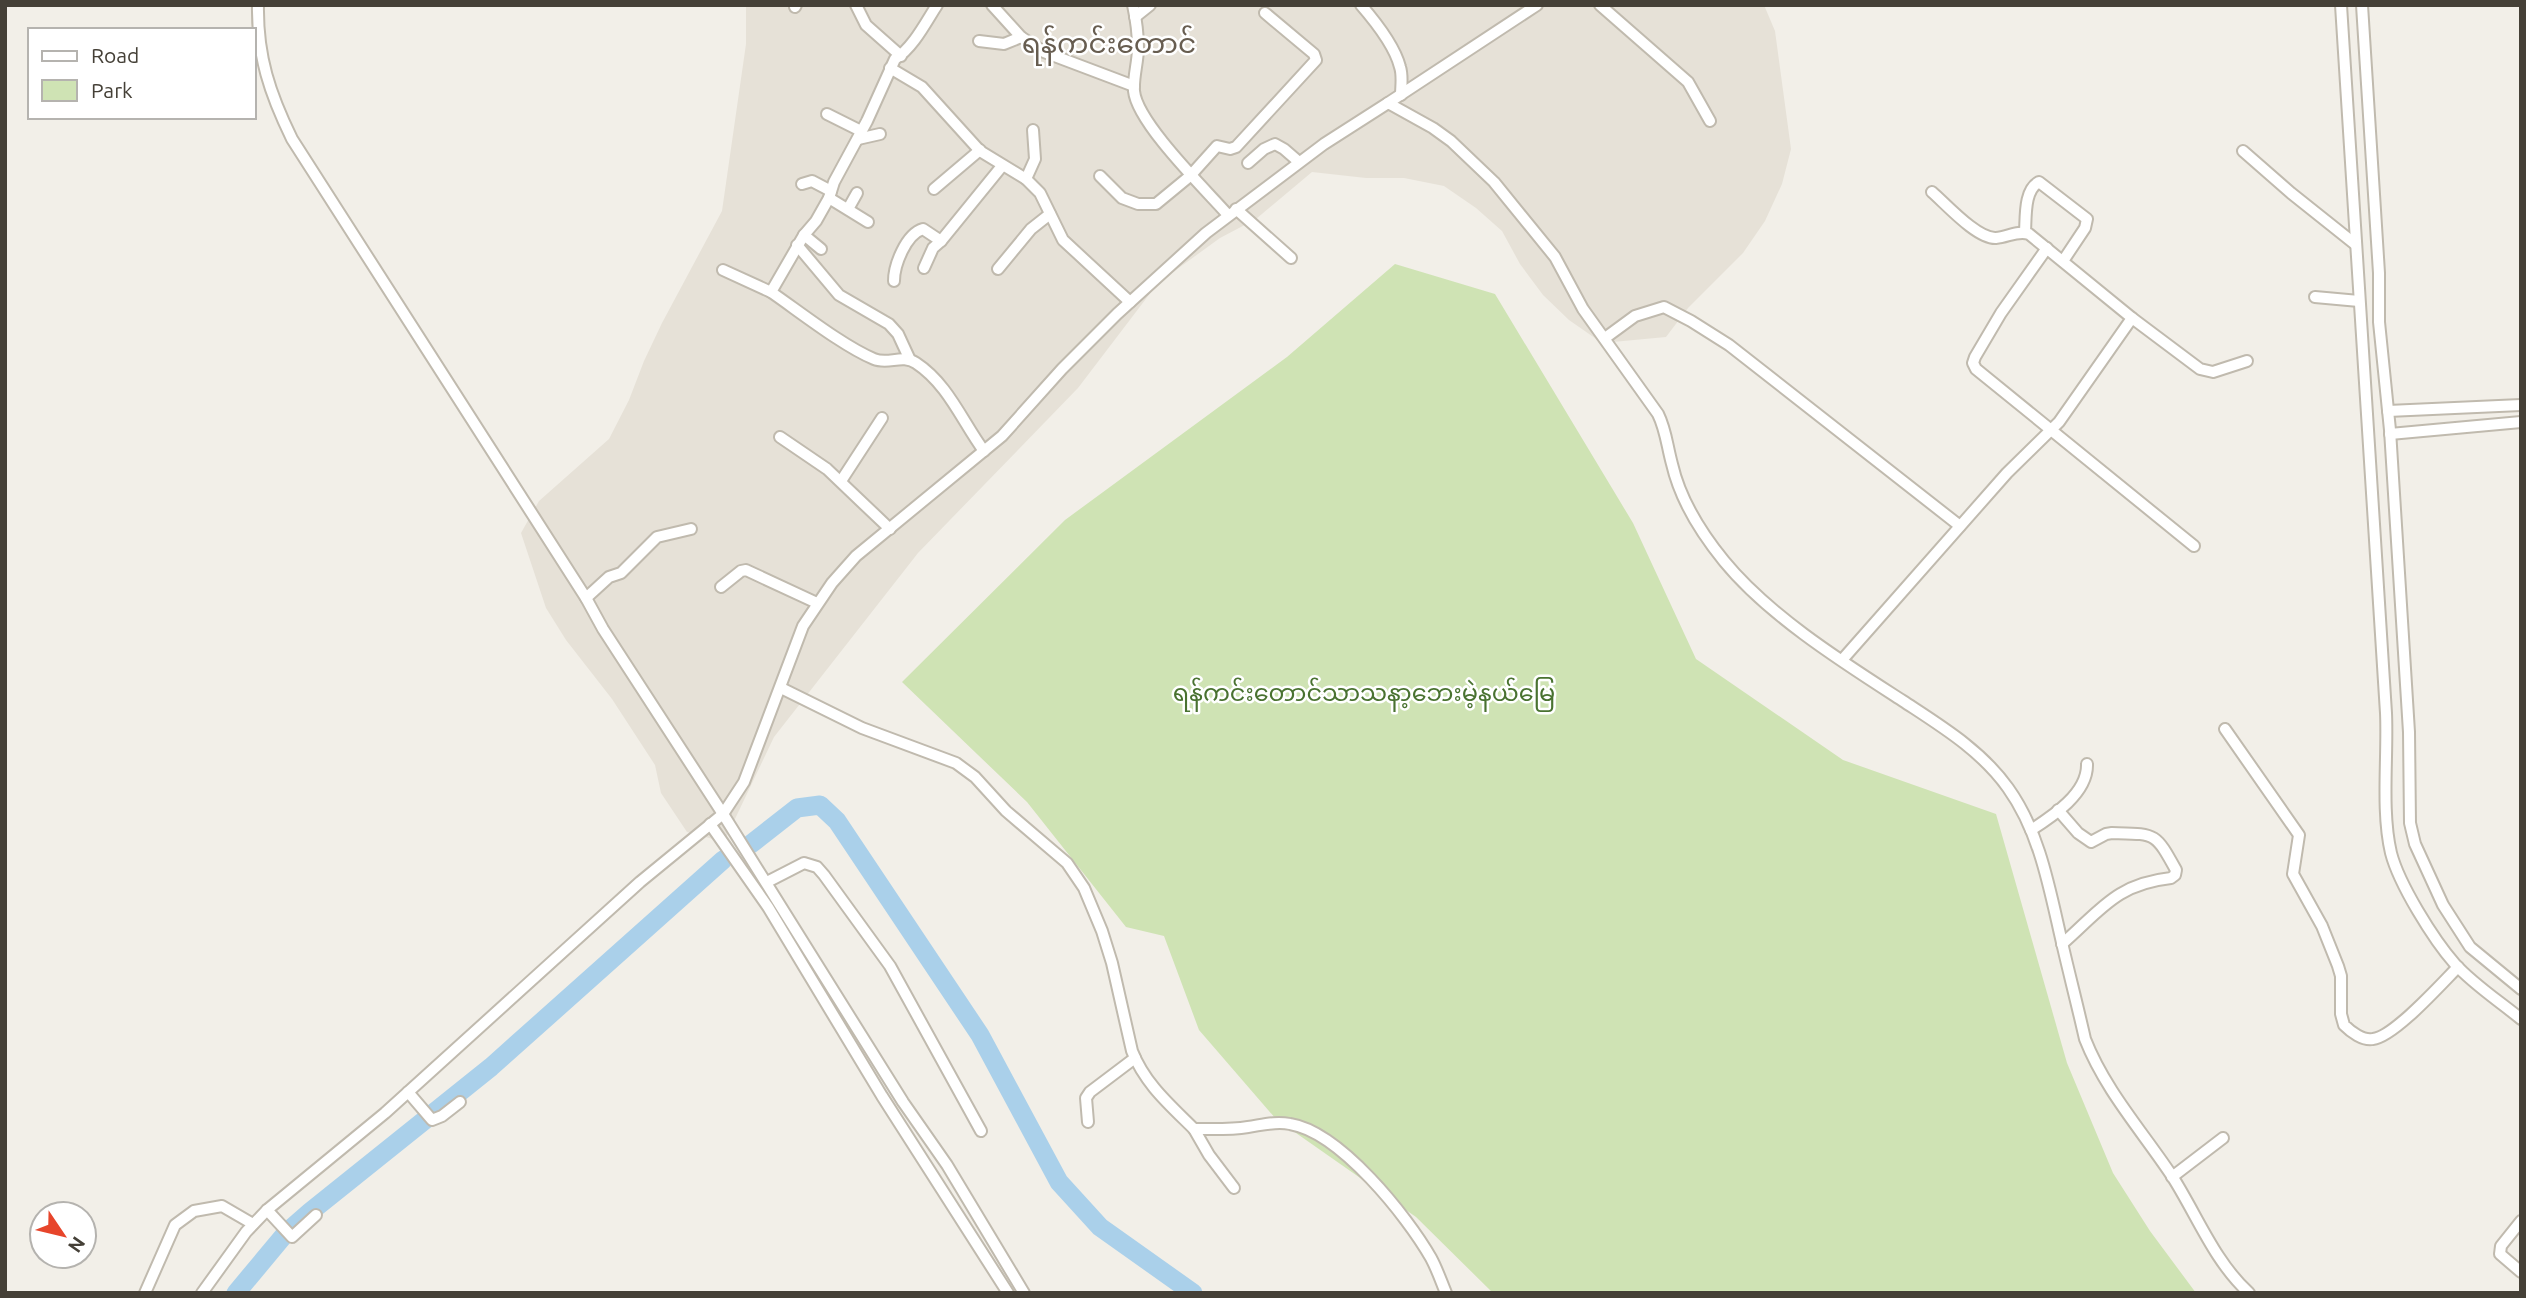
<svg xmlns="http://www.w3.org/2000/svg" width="2526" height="1298" viewBox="0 0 2526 1298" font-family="Ubuntu,'Noto Sans Myanmar',sans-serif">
  <rect width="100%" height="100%" fill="#f2efe8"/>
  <!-- residential -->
  <path fill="#e6e1d7" d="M 746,5 L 1764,5 L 1775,31 L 1791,149 L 1782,184 L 1765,221 L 1743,253 L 1688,308 L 1666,337 L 1602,343 L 1569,320 L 1543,295 L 1520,264 L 1502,231 L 1476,208 L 1444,186 L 1404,178 L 1366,178 L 1312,172 L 1256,219 L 1220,238 L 1158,283 L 1078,388 L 918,553 L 774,737 L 724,842 L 687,832 L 661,793 L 655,765 L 612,699 L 566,640 L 546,608 L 521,533 L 539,501 L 609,439 L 629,400 L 644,361 L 662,323 L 722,211 L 746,44 Z"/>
  <!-- green -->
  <path fill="#cfe3b4" d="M 1395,264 L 1495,294 L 1633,523 L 1696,659 L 1843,760 L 1996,814 L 2067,1063 L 2113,1173 L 2150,1231 L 2196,1293 L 1493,1293 L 1416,1217 L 1276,1119 L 1199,1030 L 1164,936 L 1126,927 L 1027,802 L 902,682 L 1065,520 L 1287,357 Z"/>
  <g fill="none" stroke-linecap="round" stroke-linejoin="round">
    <!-- river -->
    <g stroke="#aad0ea" stroke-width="19">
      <path d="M 751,844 L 797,808 L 820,805 L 837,821 L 980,1035 L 1059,1182 L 1100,1227 L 1193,1293"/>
      <path d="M 236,1293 L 286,1233 L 310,1212 L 491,1067 L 723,860"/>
    </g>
    <!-- street casing -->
    <g stroke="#c0baae" stroke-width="14">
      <g id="street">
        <path d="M 258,5 C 257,56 270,94 292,139 L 586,598 L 603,629 L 723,814 L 903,1102 L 947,1165 L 1024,1293"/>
        <path d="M 856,5 L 866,25 L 901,56"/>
        <path d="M 937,5 C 926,22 913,48 895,59 L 867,121 L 834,182 L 829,198 L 816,221 L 804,235 L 771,292 C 800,312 843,346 874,359 C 888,365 902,354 916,363 C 948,384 962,421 984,451"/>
        <path d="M 992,5 L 1021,37 L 1044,52 L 1134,86"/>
        <path d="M 1133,5 C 1136,19 1138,34 1138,48 C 1138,62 1133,77 1134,91 C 1137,123 1206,190 1228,215"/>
        <path d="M 1361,5 C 1374,20 1395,47 1400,67 C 1403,76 1401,86 1401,95"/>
        <path d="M 1600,5 L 1688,82 L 1710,121"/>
        <path d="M 2341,5 L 2386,713 C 2388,756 2381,811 2391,853 C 2399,884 2433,939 2455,964 C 2473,984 2499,1001 2521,1019"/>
        <path d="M 2362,5 L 2379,273 L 2379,322 L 2390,430 L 2409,732 L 2410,823 L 2415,844 L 2443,905 L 2470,947 L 2521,989"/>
        <path d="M 795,7 L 796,5"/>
        <path d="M 1135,17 L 1150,5"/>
        <path d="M 979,41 L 1004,44 L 1021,37"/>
        <path d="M 890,68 L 922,87 L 980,151 L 1026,179 L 1040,193 L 1063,240 L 1130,302"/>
        <path d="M 1388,103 L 1537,5"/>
        <path d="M 827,114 L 861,131"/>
        <path d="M 858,139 L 880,134"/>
        <path d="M 2243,151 L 2291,193 L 2355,244"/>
        <path d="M 1248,163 L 1264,149 L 1275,144 L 1284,149 L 1299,162"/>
        <path d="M 1100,176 L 1122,198 L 1138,204 L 1156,204 L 1190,176 L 1217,146 L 1230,149 L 1236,147 L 1316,60 L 1314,54 L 1265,13"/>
        <path d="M 1026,179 L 1035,159 L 1033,130"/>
        <path d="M 802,184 L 812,181 L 831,191"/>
        <path d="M 934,189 L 980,150"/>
        <path d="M 829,198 L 868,222"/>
        <path d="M 848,209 L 857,193"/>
        <path d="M 1236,209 L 1291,258"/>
        <path d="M 2025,232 C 2026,216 2024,190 2039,182 L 2087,219 L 2085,228 L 2063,261"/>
        <path d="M 804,235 L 821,249"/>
        <path d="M 797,245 L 839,295 L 889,324 L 898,334 L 910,360"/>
        <path d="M 2047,248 L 2001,313 L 1975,357 L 1973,363 L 1976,369 L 2194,546"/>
        <path d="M 924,268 L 933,248 L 941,241 L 1002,166"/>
        <path d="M 998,269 L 1031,229 L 1050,214"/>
        <path d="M 723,270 L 771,292"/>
        <path d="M 894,281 C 894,265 906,234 923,229 L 941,241"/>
        <path d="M 2315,297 L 2359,301"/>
        <path d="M 2132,318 L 2200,369 L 2213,372 L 2247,361"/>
        <path d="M 1605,338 L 1635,316 L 1664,307 L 1691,321 L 1729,345 L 1960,526"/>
        <path d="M 2388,411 L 2521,405"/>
        <path d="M 2390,434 L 2521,422"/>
        <path d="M 780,437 L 827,469 L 890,529"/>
        <path d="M 841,481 L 882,418"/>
        <path d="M 721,587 L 741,571 L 746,570 L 817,603"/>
        <path d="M 586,598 L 609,577 L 621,573 L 657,537 L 691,529"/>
        <path d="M 1842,660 L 2007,473 L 2059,422 L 2132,318 L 2029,234 C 2018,230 2008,237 1996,238 C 1977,239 1946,204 1932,192"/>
        <path d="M 781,688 L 862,728 L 956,763 L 975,777 L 1006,811 L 1067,863 L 1084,888 L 1102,931 L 1112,963 L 1132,1051 C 1145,1084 1170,1105 1194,1129 C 1211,1129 1230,1130 1248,1127 C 1262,1125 1275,1121 1290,1124 C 1340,1132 1407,1216 1431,1258 C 1437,1269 1441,1281 1446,1293"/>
        <path d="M 2225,729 L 2299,835 L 2293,874 L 2322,926 L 2338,966 L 2341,976 L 2341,1014 L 2344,1025 C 2351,1032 2363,1041 2373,1039 C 2394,1037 2442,983 2458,967"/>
        <path d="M 2058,810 L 2078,833 L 2091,842 L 2106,834 L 2112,833 C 2156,834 2155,832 2176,870 L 2175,875 L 2171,878 C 2116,884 2101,910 2062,944"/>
        <path d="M 710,824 L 768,907 L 882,1096 L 1008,1293"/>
        <path d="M 2031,830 C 2053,816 2088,793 2087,764"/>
        <path d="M 767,882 L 804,863 L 817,867 L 824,875 L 890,966 L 981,1131"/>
        <path d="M 408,1092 L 432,1120 L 442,1116 L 460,1102"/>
        <path d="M 1088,1122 L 1086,1098 L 1090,1092 L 1135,1058"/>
        <path d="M 1194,1129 L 1209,1155 L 1234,1188"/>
        <path d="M 2172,1177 L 2223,1138"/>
        <path d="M 267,1210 L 292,1237 L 316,1215"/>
        <path d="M 2521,1221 L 2501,1246 L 2500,1254 L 2521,1272"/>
        <path d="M 145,1293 L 175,1225 L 194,1211 L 222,1206 L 253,1224"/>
        <path d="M 202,1293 L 246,1232 L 267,1210 L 385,1113 L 640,882 L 723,814 L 744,782 L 803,626 L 832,583 L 856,556 L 1002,436 L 1062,369 L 1117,314 L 1206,233 L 1324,144 L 1388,103 L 1433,128 L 1451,141 L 1494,182 L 1555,257 L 1583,309 L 1658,414 C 1666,430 1667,446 1672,464 C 1680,499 1702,534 1724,561 C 1769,616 1844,663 1903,701 C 1941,726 1981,750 2008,788 C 2041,834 2050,892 2063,947 C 2070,977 2078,1008 2085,1039 C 2105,1090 2142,1131 2172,1176 C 2197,1215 2214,1261 2249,1293"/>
      </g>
    </g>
    <!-- street -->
    <use href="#street" stroke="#fff" stroke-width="10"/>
  </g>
  <g text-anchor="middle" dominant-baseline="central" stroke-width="5" stroke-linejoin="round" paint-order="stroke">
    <!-- park labels -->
    <g font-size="24" fill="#497230" stroke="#fff">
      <text x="1364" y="692">ရန်ကင်းတောင်သာသနာ့ဘေးမဲ့နယ်မြေ</text>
    </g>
    <!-- quarter labels -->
    <g font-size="28" fill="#675d50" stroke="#fff">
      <text x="1109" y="42">ရန်ကင်းတောင်</text>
    </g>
  </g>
  <!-- border -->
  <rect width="2526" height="1298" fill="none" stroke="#454037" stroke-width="14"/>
  <!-- legend -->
  <rect x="28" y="28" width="228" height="91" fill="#ffffff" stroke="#b5b3af" stroke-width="2"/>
  <rect x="42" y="51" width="35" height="10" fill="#ffffff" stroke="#b5b3af" stroke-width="2"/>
  <text x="91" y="63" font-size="21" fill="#454037">Road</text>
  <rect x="42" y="80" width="35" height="21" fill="#cfe3b4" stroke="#b5b3af" stroke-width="2"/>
  <text x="91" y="98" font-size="21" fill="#454037">Park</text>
  <!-- north arrow -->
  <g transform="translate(63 1235) rotate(125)"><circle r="33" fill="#ffffff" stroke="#b5b3af" stroke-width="2"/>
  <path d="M0-5L12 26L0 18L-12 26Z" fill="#e7452b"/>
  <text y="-10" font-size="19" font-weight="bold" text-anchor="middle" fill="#454037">N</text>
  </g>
</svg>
